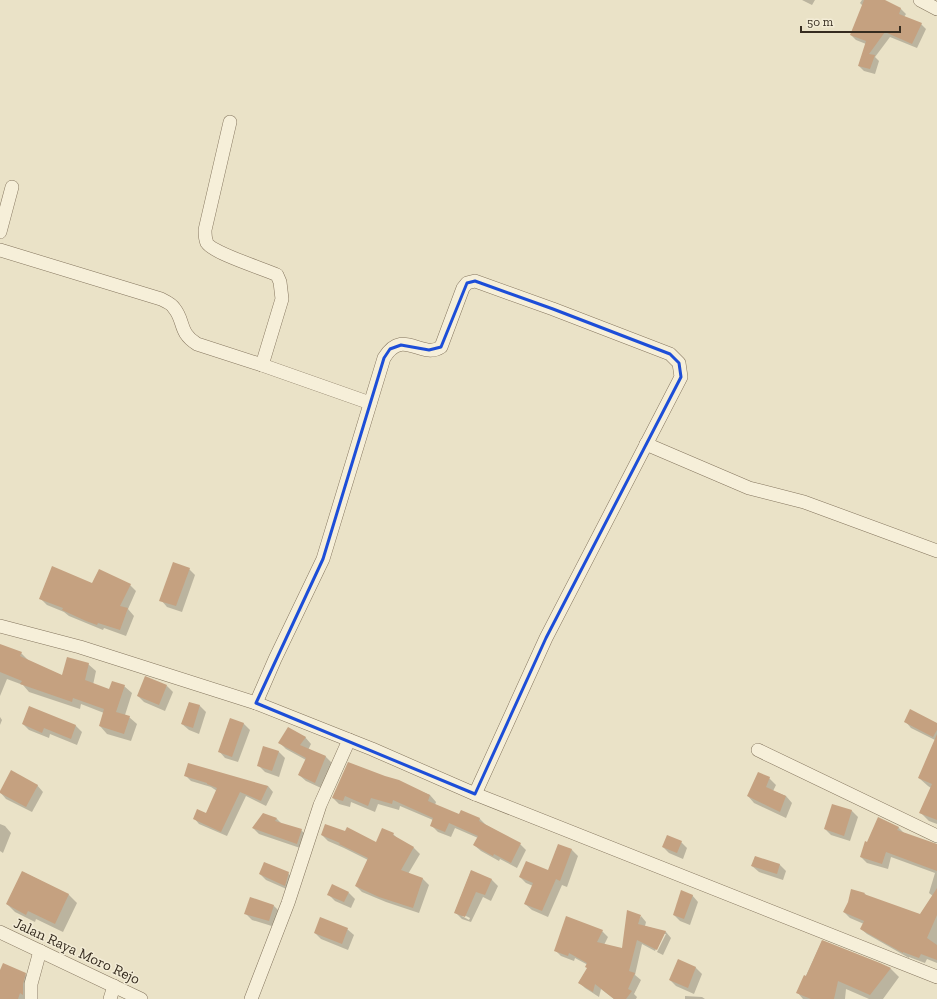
<svg xmlns="http://www.w3.org/2000/svg" width="937" height="999" viewBox="0 0 937 999" font-family="'Zilla Slab',serif">
  <rect width="100%" height="100%" fill="#eae2c7"/>
  <!-- shadow -->
  <g fill="#0003" fill-rule="evenodd">
    <path d="M 802,0 L 815,0 L 812,5 Z"/>
    <path d="M 862,0 L 877,0 L 889,3 L 901,9 L 906,14 L 904,17 L 921,24 L 926,29 L 917,48 L 890,37 L 875,57 L 879,61 L 875,74 L 864,71 L 859,66 L 866,44 L 856,40 L 851,35 L 863,6 L 860,3 Z"/>
    <path d="M 189,569 L 195,575 L 182,612 L 167,607 L 161,600 Z"/>
    <path d="M 92,584 L 130,585 L 136,591 L 128,609 L 134,616 L 126,636 L 104,628 L 103,630 L 69,616 L 64,612 L 47,605 L 41,599 Z"/>
    <path d="M 0,645 L 21,653 L 29,661 L 63,676 L 88,664 L 96,671 L 93,685 L 109,691 L 124,686 L 132,693 L 125,715 L 129,717 L 137,724 L 131,741 L 107,734 L 100,726 L 104,713 L 81,704 L 80,709 L 29,692 L 23,685 L 7,679 L 0,696 Z"/>
    <path d="M 167,686 L 173,692 L 165,711 L 144,702 L 138,696 Z"/>
    <path d="M 189,703 L 200,706 L 206,712 L 199,734 L 189,730 L 182,724 Z"/>
    <path d="M 29,708 L 76,726 L 82,732 L 77,745 L 50,734 L 49,738 L 29,730 L 23,724 Z"/>
    <path d="M 0,717 L 2,720 L 0,725 Z"/>
    <path d="M 230,719 L 244,724 L 250,730 L 238,762 L 225,758 L 219,751 Z"/>
    <path d="M 905,721 L 937,724 L 937,741 L 911,728 Z"/>
    <path d="M 305,737 L 311,744 L 308,750 L 326,757 L 332,763 L 321,788 L 306,781 L 299,775 L 306,760 L 286,749 L 280,743 Z"/>
    <path d="M 278,751 L 285,758 L 279,777 L 265,772 L 258,765 Z"/>
    <path d="M 937,752 L 937,824 L 929,821 L 920,812 L 931,788 L 928,786 L 919,778 Z"/>
    <path d="M 349,763 L 430,795 L 436,802 L 435,805 L 459,815 L 461,811 L 480,819 L 486,825 L 520,844 L 526,850 L 517,868 L 500,859 L 499,861 L 481,851 L 474,845 L 478,838 L 455,828 L 451,837 L 438,832 L 431,825 L 433,820 L 400,806 L 399,810 L 378,804 L 375,812 L 351,802 L 350,807 L 339,804 L 333,798 Z"/>
    <path d="M 186,776 L 268,786 L 273,792 L 266,806 L 246,796 L 227,836 L 199,824 L 194,818 L 206,814 L 217,791 L 211,787 L 191,781 Z"/>
    <path d="M 769,778 L 776,785 L 773,791 L 786,796 L 792,803 L 786,818 L 754,803 L 748,796 Z"/>
    <path d="M 37,785 L 43,792 L 32,812 L 6,799 L 0,792 Z"/>
    <path d="M 833,805 L 852,811 L 858,817 L 850,841 L 831,835 L 825,829 Z"/>
    <path d="M 263,815 L 277,819 L 282,824 L 301,830 L 307,836 L 303,849 L 259,834 L 253,828 Z"/>
    <path d="M 0,824 L 5,826 L 11,833 L 3,853 L 0,851 Z"/>
    <path d="M 898,827 L 904,833 L 937,852 L 937,963 L 927,959 L 925,963 L 909,957 L 909,958 L 867,934 L 861,929 L 864,924 L 850,918 L 844,912 L 864,893 L 868,897 L 920,915 L 933,896 L 929,893 L 935,873 L 891,857 L 888,869 L 867,863 L 861,857 Z"/>
    <path d="M 393,834 L 399,840 L 414,848 L 420,854 L 408,874 L 423,879 L 429,885 L 419,913 L 386,902 L 362,892 L 356,886 L 368,860 L 344,848 L 328,841 L 322,835 L 377,843 Z"/>
    <path d="M 681,842 L 687,848 L 683,859 L 669,853 L 663,847 Z"/>
    <path d="M 559,845 L 572,850 L 578,856 L 567,887 L 562,885 L 548,917 L 532,910 L 525,904 L 533,886 L 526,883 L 520,877 L 549,872 Z"/>
    <path d="M 755,857 L 780,865 L 786,871 L 783,880 L 759,872 L 752,866 Z"/>
    <path d="M 471,871 L 492,880 L 498,886 L 491,901 L 483,897 L 471,922 L 462,919 L 455,912 ZM 462,914 L 470,918 L 469,920 L 462,916 Z"/>
    <path d="M 23,872 L 69,895 L 77,903 L 63,932 L 36,919 L 35,922 L 15,912 L 7,904 Z"/>
    <path d="M 288,873 L 294,880 L 291,891 L 266,880 L 260,874 Z"/>
    <path d="M 349,893 L 355,899 L 351,908 L 335,901 L 329,895 Z"/>
    <path d="M 692,895 L 698,902 L 690,925 L 680,921 L 674,915 Z"/>
    <path d="M 274,906 L 280,912 L 275,927 L 252,920 L 245,913 Z"/>
    <path d="M 641,916 L 646,922 L 645,926 L 666,932 L 671,938 L 663,955 L 657,952 L 666,934 L 663,934 L 655,951 L 642,944 L 635,975 L 641,980 L 634,994 L 637,997 L 636,999 L 614,999 L 601,989 L 599,997 L 585,988 L 579,982 L 588,968 L 588,965 L 575,958 L 574,961 L 561,956 L 555,950 L 602,931 L 608,937 L 604,945 L 623,949 Z"/>
    <path d="M 347,929 L 354,935 L 348,950 L 321,939 L 315,933 Z"/>
    <path d="M 822,941 L 891,969 L 899,977 L 883,999 L 869,999 L 846,989 L 845,999 L 803,999 L 798,993 Z"/>
    <path d="M 678,960 L 696,968 L 702,974 L 694,994 L 676,986 L 670,980 Z"/>
    <path d="M 0,972 L 25,974 L 31,980 L 29,999 L 0,999 Z"/>
    <path d="M 685,996 L 702,997 L 705,999 L 685,999 Z"/>
  </g>
  <!-- building -->
  <g fill="#c5a180">
    <path d="M 864,0 L 885,0 L 901,8 L 899,14 L 922,23 L 912,44 L 885,32 L 869,54 L 875,55 L 870,69 L 858,66 L 866,41 L 850,35 Z"/>
    <path d="M 173,562 L 190,568 L 176,606 L 159,601 Z"/>
    <path d="M 52,566 L 92,583 L 99,569 L 131,584 L 120,606 L 128,608 L 120,630 L 98,623 L 97,625 L 86,621 L 62,610 L 63,608 L 39,599 Z"/>
    <path d="M 0,644 L 22,652 L 20,656 L 62,675 L 67,657 L 89,663 L 85,680 L 109,689 L 112,681 L 125,685 L 116,712 L 130,716 L 124,734 L 99,726 L 104,709 L 73,698 L 72,702 L 20,684 L 22,681 L 0,672 Z"/>
    <path d="M 145,676 L 167,685 L 159,705 L 137,696 Z"/>
    <path d="M 189,702 L 200,705 L 193,728 L 181,724 Z"/>
    <path d="M 29,706 L 76,725 L 71,739 L 44,728 L 42,733 L 22,724 Z"/>
    <path d="M 910,709 L 937,723 L 937,730 L 933,737 L 904,722 Z"/>
    <path d="M 230,718 L 244,723 L 232,757 L 218,752 Z"/>
    <path d="M 288,727 L 306,737 L 300,745 L 326,756 L 315,783 L 298,775 L 306,758 L 278,743 Z"/>
    <path d="M 937,734 L 937,820 L 919,813 L 932,784 L 918,778 Z"/>
    <path d="M 263,746 L 279,751 L 272,771 L 257,766 Z"/>
    <path d="M 348,762 L 385,776 L 399,780 L 430,795 L 428,801 L 459,814 L 461,810 L 480,818 L 479,821 L 521,843 L 511,863 L 494,854 L 493,856 L 473,845 L 478,836 L 449,823 L 445,832 L 430,826 L 433,818 L 393,800 L 392,804 L 371,798 L 368,806 L 345,796 L 343,801 L 332,798 Z"/>
    <path d="M 188,763 L 268,786 L 261,801 L 240,792 L 221,832 L 193,819 L 197,809 L 206,813 L 217,788 L 207,784 L 207,783 L 184,776 Z"/>
    <path d="M 11,770 L 38,785 L 26,807 L 0,793 L 0,791 Z"/>
    <path d="M 758,772 L 770,777 L 766,787 L 786,796 L 780,812 L 747,796 Z"/>
    <path d="M 832,804 L 852,810 L 844,836 L 824,829 Z"/>
    <path d="M 263,813 L 277,818 L 275,821 L 302,829 L 297,844 L 252,828 Z"/>
    <path d="M 878,817 L 899,827 L 897,830 L 937,844 L 937,871 L 886,852 L 882,864 L 860,857 L 865,841 L 867,842 Z"/>
    <path d="M 325,824 L 345,831 L 347,827 L 376,842 L 382,828 L 394,833 L 393,835 L 414,847 L 401,870 L 423,878 L 413,908 L 379,897 L 355,886 L 368,858 L 339,844 L 340,843 L 321,835 Z"/>
    <path d="M 667,835 L 682,841 L 677,853 L 662,847 Z"/>
    <path d="M 558,844 L 572,849 L 560,881 L 556,879 L 542,911 L 524,904 L 533,883 L 519,877 L 526,861 L 548,870 Z"/>
    <path d="M 755,856 L 780,864 L 777,874 L 751,866 Z"/>
    <path d="M 264,862 L 289,872 L 285,886 L 259,874 Z"/>
    <path d="M 471,870 L 492,879 L 485,895 L 476,892 L 465,917 L 454,913 Z"/>
    <path d="M 22,871 L 69,894 L 55,924 L 28,911 L 26,915 L 6,904 Z"/>
    <path d="M 332,884 L 349,892 L 344,902 L 327,895 Z"/>
    <path d="M 937,888 L 937,915 L 927,938 L 937,945 L 937,960 L 921,954 L 919,958 L 903,952 L 903,953 L 860,929 L 864,921 L 843,912 L 848,902 L 851,889 L 865,893 L 864,894 L 920,914 Z"/>
    <path d="M 681,890 L 693,895 L 684,919 L 673,915 Z"/>
    <path d="M 250,897 L 274,905 L 269,921 L 244,914 Z"/>
    <path d="M 627,910 L 641,915 L 638,924 L 666,931 L 657,950 L 637,940 L 629,971 L 635,973 L 628,989 L 632,991 L 626,999 L 614,999 L 595,984 L 593,992 L 578,983 L 587,968 L 585,967 L 587,963 L 569,953 L 568,956 L 554,951 L 566,916 L 603,930 L 597,942 L 622,948 Z"/>
    <path d="M 320,917 L 348,928 L 342,944 L 314,933 Z"/>
    <path d="M 822,940 L 880,963 L 891,968 L 870,995 L 838,981 L 834,999 L 811,999 L 796,993 L 804,975 L 806,976 Z"/>
    <path d="M 678,959 L 696,967 L 688,988 L 669,980 Z"/>
    <path d="M 3,963 L 26,973 L 23,984 L 23,995 L 20,993 L 18,999 L 0,999 L 0,970 Z"/>
  </g>
  <g fill="none" stroke-linecap="round" stroke-linejoin="round">
    <!-- minor casing -->
    <g stroke="#84755e" stroke-width="14">
      <g id="minor">
        <path d="M 920,0 L 937,9"/>
        <path d="M 230,122 L 205,230 C 205,235 205,239 207,243 C 213,253 264,269 277,275 L 280,282 L 282,299 L 262,365"/>
        <path d="M 0,232 L 12,187"/>
        <path d="M 0,250 L 161,299 C 165,301 172,304 174,308 C 185,321 178,332 197,344 L 262,365 L 370,403"/>
        <path d="M 646,444 L 749,488 L 804,502 L 937,551"/>
        <path d="M 0,626 L 80,647 L 256,703 L 372,749 L 475,794 L 937,977"/>
        <path d="M 256,703 L 275,659 L 323,559 L 384,358 C 403,327 421,360 441,347 L 463,288 L 467,283 L 475,281 L 553,309 L 670,354 L 679,363 L 681,377 L 546,638 L 475,794"/>
        <path d="M 758,750 L 937,836"/>
        <path d="M 0,932 L 141,999"/>
        <path d="M 31,999 L 31,984 L 40,951"/>
        <path d="M 110,999 L 114,986"/>
        <path d="M 251,999 L 288,903 L 320,805 L 349,740"/>
      </g>
    </g>
    <!-- minor -->
    <use href="#minor" stroke="#f6efd9" stroke-width="13"/>
  </g>
  <!-- marked area -->
  <path fill="none" stroke="#1d4ed8" stroke-width="3" stroke-linejoin="round" d="M 475,281 L 553,309 L 670,354 L 679,363 L 681,377 L 546,638 L 475,794 L 256,703 L 323,559 L 384,358 L 390,349 L 401,345 L 429,350 L 441,347 L 467,283 Z"/>
  <g text-anchor="middle" dominant-baseline="central" stroke-width="3" stroke-linejoin="round" paint-order="stroke">
    <!-- street labels -->
    <g font-size="15" fill="#362c20" stroke="#f3ecd6">
      <text transform="translate(77 951) rotate(25)">Jalan Raya Moro Rejo</text>
    </g>
  </g>
  <!-- scale -->
  <path d="M801 26v6h99v-6" fill="none" stroke="#362c20" stroke-width="2"/>
  <text x="807" y="26" font-size="12" fill="#362c20" stroke="#f3ecd6" stroke-width="3" paint-order="stroke">50 m</text>
</svg>
